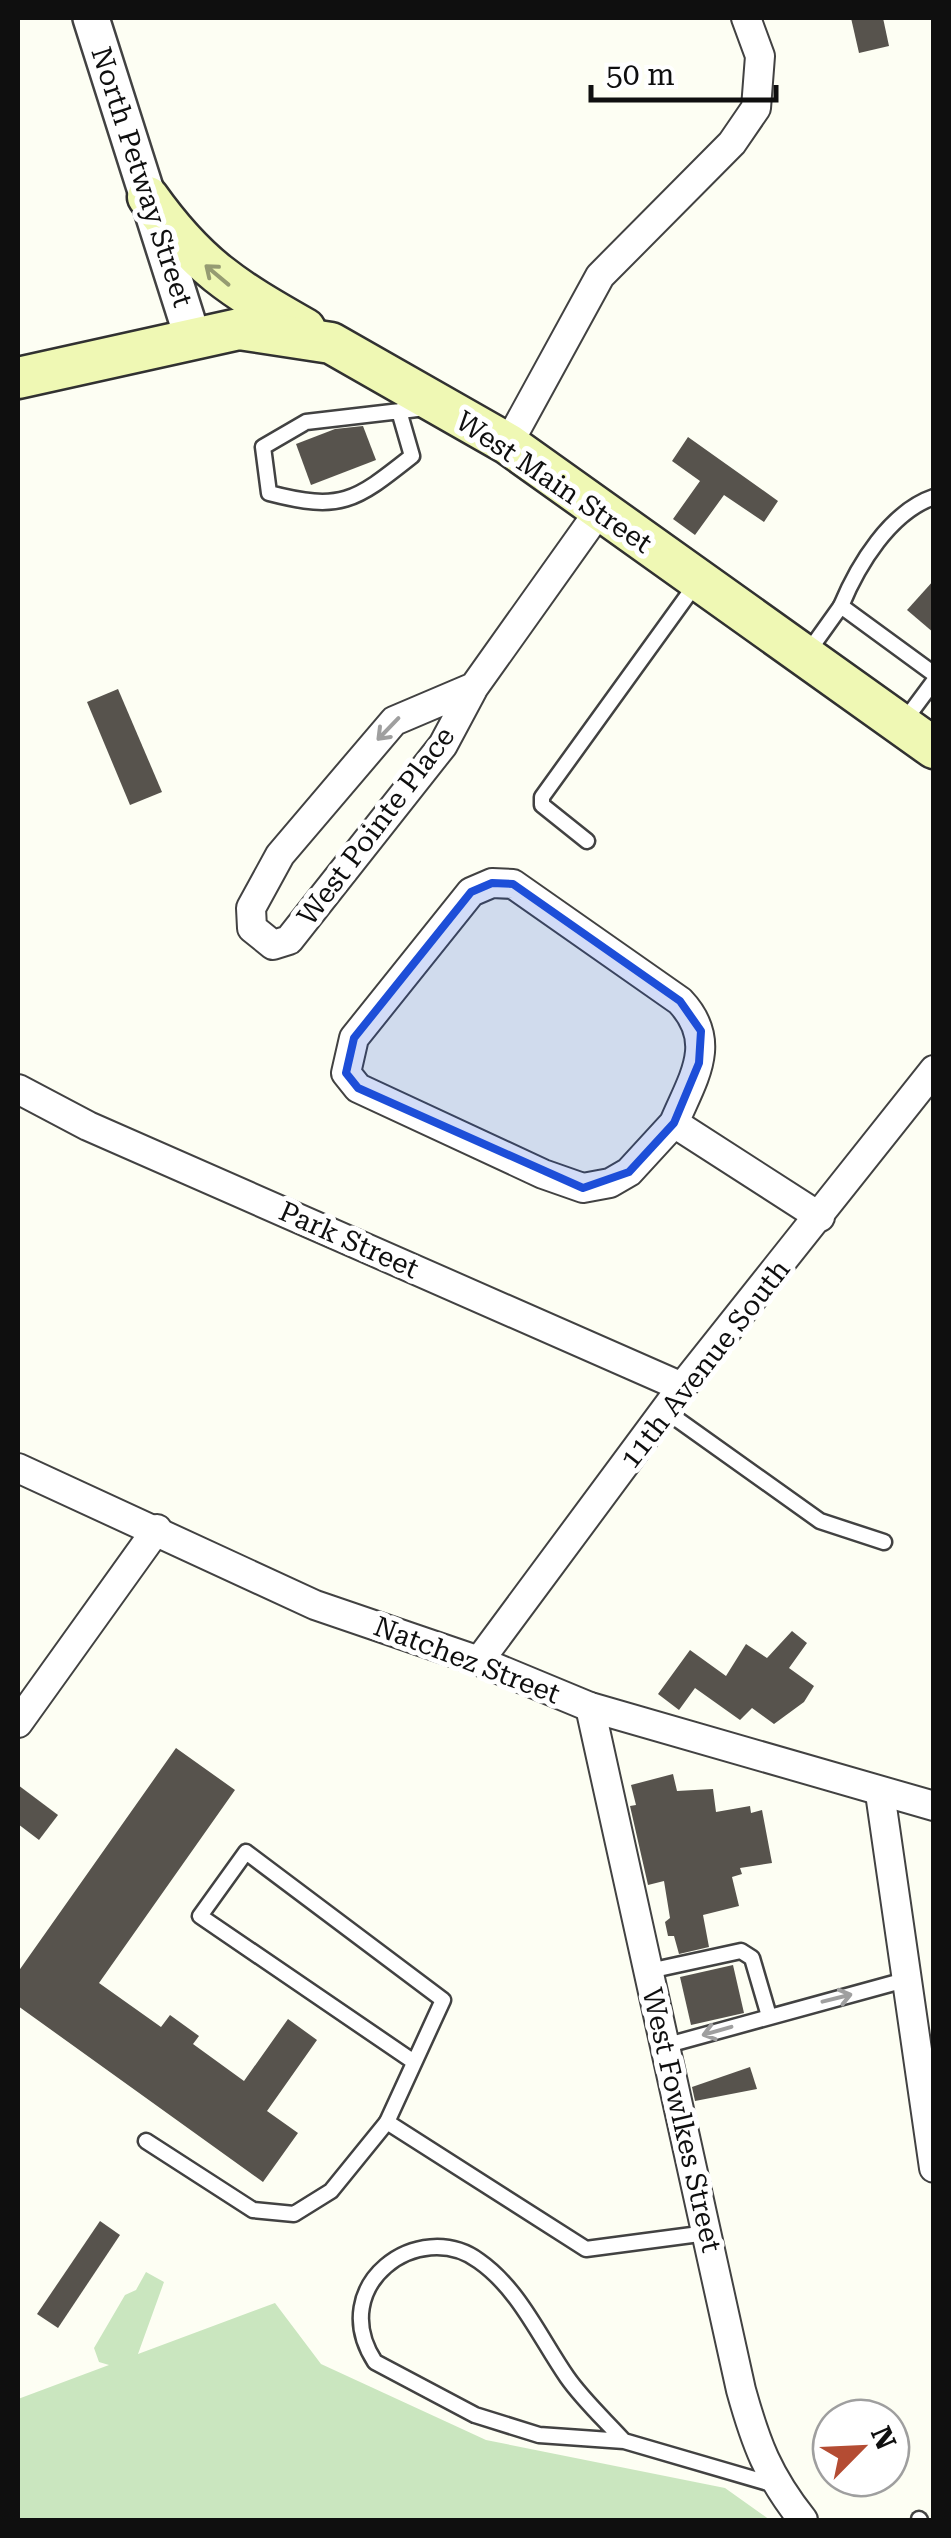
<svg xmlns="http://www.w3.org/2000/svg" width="951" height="2538" viewBox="0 0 951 2538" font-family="'Roboto Serif',serif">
  <rect width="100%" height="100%" fill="#fdfef3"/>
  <!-- green -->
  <path fill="#cae6bf" d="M 146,2272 L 164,2282 L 138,2354 L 275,2303 L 321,2364 L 486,2440 L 725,2488 L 770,2520 L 18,2520 L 18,2399 L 109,2365 L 99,2362 L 94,2348 L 125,2295 L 136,2290 Z"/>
  <!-- building -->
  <g fill="#57534d">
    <path d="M 851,18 L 883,18 L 889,46 L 859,53 Z"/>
    <path d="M 363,426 L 376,460 L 311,485 L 296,444 L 335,429 Z"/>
    <path d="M 688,437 L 778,501 L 764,522 L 724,495 L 695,535 L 673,519 L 700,481 L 672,461 Z"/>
    <path d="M 934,580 L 934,633 L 907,610 Z"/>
    <path d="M 118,689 L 162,792 L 130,805 L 87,702 Z"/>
    <path d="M 792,1631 L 807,1643 L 789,1668 L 814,1686 L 804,1702 L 774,1724 L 752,1708 L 740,1720 L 695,1688 L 679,1710 L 658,1694 L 690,1650 L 726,1676 L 746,1644 L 767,1658 Z"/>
    <path d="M 176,1748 L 235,1790 L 99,1983 L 161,2027 L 170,2015 L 199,2036 L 193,2044 L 244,2081 L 288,2019 L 317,2040 L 267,2111 L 298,2133 L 263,2182 L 18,2006 L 18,1972 Z"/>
    <path d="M 673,1774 L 677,1791 L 713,1789 L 716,1812 L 750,1806 L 751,1813 L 762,1810 L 772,1863 L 740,1868 L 742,1874 L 732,1877 L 739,1906 L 703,1915 L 709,1947 L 679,1954 L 674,1936 L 668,1936 L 665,1922 L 670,1918 L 664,1881 L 648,1885 L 630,1806 L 636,1805 L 631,1785 Z"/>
    <path d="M 18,1785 L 58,1815 L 39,1840 L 18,1824 Z"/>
    <path d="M 733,1965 L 744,2013 L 691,2025 L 680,1977 Z"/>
    <path d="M 750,2067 L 757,2089 L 695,2101 L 692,2087 Z"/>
    <path d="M 100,2221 L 120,2235 L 58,2328 L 37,2314 Z"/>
  </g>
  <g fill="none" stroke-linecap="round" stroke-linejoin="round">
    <!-- service casing -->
    <g stroke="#424242" stroke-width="19">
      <g id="service">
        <path d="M 399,411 L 412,456 C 355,501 342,512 269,493 L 263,447 L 306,422 L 426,408"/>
        <path d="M 841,606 C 858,565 890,512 934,497"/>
        <path d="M 806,655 L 841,606 L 934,674"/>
        <path d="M 905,720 L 934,681"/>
        <path d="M 587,841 L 542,805 L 542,797 L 698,581"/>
        <path d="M 667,1412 L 820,1521 L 884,1542"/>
        <path d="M 649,1971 L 741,1951 L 752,1958 L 769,2016"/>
        <path d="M 664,2046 L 905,1980"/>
        <path d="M 414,2062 L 200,1916 L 246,1852 L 443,2000 L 387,2122 L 586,2249 L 707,2233"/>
        <path d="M 146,2141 L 253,2210 L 294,2214 L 331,2191 L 387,2122"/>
        <path d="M 624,2441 C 605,2420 583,2400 567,2377 C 540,2338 519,2289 479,2261 C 419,2217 325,2285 375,2362 L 475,2415 L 539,2435 L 624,2441 L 775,2485"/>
        <path d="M 919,2519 L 920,2520"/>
      </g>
    </g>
    <!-- minor casing -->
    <g stroke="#424242" stroke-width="32">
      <g id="minor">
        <path d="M 508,444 L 600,276 L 732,143 L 756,108 L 760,56 L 746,18"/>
        <path d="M 474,687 L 394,721 L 280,855 L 251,908 L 252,928 L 273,945 L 289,940 L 443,745 L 474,687 L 600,510"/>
        <path d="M 18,1089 L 88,1126 L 682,1387"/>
        <path d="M 674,1123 C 693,1078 719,1042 680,1001 L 513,884 L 492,883 L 471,892 L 354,1038 L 346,1073 L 358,1088 L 543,1174 L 583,1188 L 610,1183 L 629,1172 L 674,1123 L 820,1217"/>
        <path d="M 18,1468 L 315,1605 L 479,1661 L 590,1707 L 934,1806"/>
        <path d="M 479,1661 L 682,1387 L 934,1070"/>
        <path d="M 590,1707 L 741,2390 C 756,2444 768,2476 803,2520"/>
        <path d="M 18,1723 L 157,1529"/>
        <path d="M 880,1793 L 934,2168"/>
      </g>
    </g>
    <!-- tertiary casing -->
    <g stroke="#424242" stroke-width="40">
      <path id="tertiary" d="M 91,18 L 192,336"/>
    </g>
    <!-- secondary casing -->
    <g stroke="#313131" stroke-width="45">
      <g id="secondary">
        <path d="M 148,197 C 197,266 233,288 305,329"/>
        <path d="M 18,378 L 239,329 L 331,343 L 508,444 L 934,748"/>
      </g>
    </g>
    <!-- service -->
    <use href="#service" stroke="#fff" stroke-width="14"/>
    <!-- minor -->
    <use href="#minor" stroke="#fff" stroke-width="28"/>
    <!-- tertiary -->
    <use href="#tertiary" stroke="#fff" stroke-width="35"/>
    <!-- secondary -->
    <use href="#secondary" stroke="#eff8b4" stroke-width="40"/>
  </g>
  <!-- one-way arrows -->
  <defs><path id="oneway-shaft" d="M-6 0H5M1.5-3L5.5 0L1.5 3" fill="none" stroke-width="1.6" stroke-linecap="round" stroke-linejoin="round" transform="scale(2.5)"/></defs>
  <use stroke="#959b72" href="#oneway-shaft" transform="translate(217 275) rotate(-140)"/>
  <g stroke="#9f9f9f">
    <use href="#oneway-shaft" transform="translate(388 729) rotate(134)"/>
    <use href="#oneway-shaft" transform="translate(837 1998) rotate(-14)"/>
    <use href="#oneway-shaft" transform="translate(717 2031) rotate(164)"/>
  </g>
  <!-- marked area -->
  <path fill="#1d4ed8" fill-opacity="0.2" stroke="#1d4ed8" stroke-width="8" stroke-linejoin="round" d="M 492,883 L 513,884 L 680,1001 L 701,1031 L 699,1063 L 674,1123 L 629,1172 L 583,1188 L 358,1088 L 346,1073 L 354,1038 L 471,892 Z"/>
  <g text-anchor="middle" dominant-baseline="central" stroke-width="10" stroke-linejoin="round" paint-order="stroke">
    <!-- street labels -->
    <g font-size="28" fill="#0f0f0f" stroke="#fff">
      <text transform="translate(142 177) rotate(72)">North Petway Street</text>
      <text transform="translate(554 482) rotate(34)">West Main Street</text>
      <text transform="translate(376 826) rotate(-53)">West Pointe Place</text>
      <text transform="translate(349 1240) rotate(24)">Park Street</text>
      <text transform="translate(705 1364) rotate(-52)">11th Avenue South</text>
      <text transform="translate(467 1660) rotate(21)">Natchez Street</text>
      <text transform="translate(682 2120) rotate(77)">West Fowlkes Street</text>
    </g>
  </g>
  <!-- border -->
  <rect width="951" height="2538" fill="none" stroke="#0f0f0f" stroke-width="40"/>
  <!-- north arrow -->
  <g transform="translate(861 2448) rotate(66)"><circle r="48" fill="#ffffff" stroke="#9f9f9f" stroke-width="2.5"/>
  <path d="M0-8L18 38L0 25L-18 38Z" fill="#b44c33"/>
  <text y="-15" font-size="28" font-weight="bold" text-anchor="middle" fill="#0f0f0f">N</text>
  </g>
  <!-- scale -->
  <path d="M591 85v15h185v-15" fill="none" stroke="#0f0f0f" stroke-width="5"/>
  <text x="606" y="85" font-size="30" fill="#0f0f0f" stroke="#ffffff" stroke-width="8" paint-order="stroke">50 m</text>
</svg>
